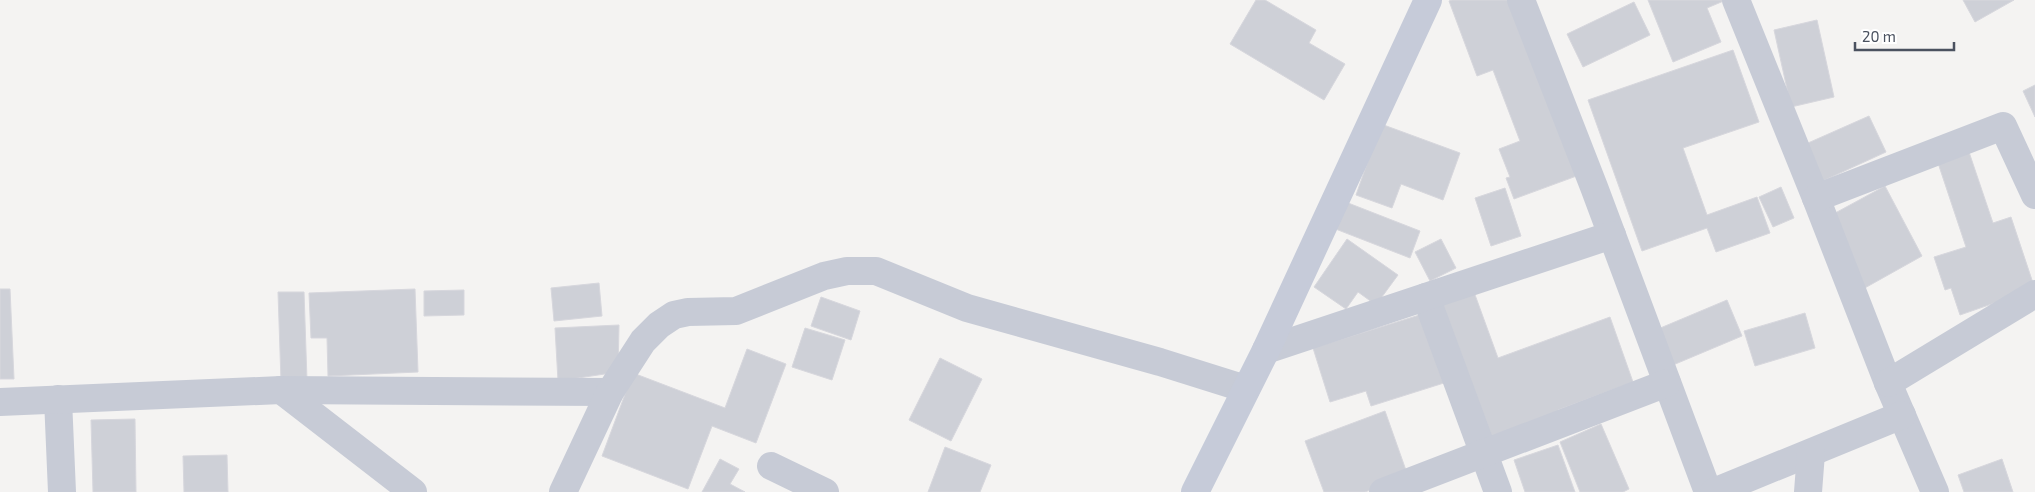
<svg xmlns="http://www.w3.org/2000/svg" width="2035" height="492" viewBox="0 0 2035 492" font-family="'Exo 2',sans-serif">
  <rect width="100%" height="100%" fill="#f4f3f2"/>
  <!-- building -->
  <g fill="#ced0d7" stroke="#d7d7dd">
    <path d="M 1256,0 L 1265,0 L 1316,30 L 1309,43 L 1345,64 L 1324,100 L 1230,44 Z"/>
    <path d="M 1452,0 L 1516,0 L 1582,174 L 1514,199 L 1506,178 L 1510,177 L 1499,149 L 1520,141 L 1493,70 L 1477,76 L 1449,1 Z"/>
    <path d="M 1648,0 L 1726,0 L 1707,8 L 1721,42 L 1673,62 Z"/>
    <path d="M 1963,0 L 2014,0 L 1975,22 Z"/>
    <path d="M 1634,2 L 1650,35 L 1583,67 L 1567,34 Z"/>
    <path d="M 1817,20 L 1834,97 L 1791,107 L 1774,30 Z"/>
    <path d="M 1733,50 L 1759,122 L 1683,148 L 1707,215 L 1757,197 L 1770,233 L 1716,252 L 1707,228 L 1642,251 L 1588,100 Z"/>
    <path d="M 2035,85 L 2035,117 L 2023,91 Z"/>
    <path d="M 1869,116 L 1886,152 L 1816,184 L 1799,147 Z"/>
    <path d="M 1381,124 L 1460,153 L 1443,200 L 1401,184 L 1392,208 L 1356,195 Z"/>
    <path d="M 1969,152 L 1993,223 L 2011,217 L 2035,289 L 1960,315 L 1951,288 L 1945,290 L 1934,257 L 1966,247 L 1938,163 Z"/>
    <path d="M 1885,186 L 1922,256 L 1863,289 L 1826,218 Z"/>
    <path d="M 1781,187 L 1794,218 L 1773,227 L 1759,197 Z"/>
    <path d="M 1505,188 L 1521,236 L 1491,246 L 1475,198 Z"/>
    <path d="M 1343,201 L 1420,231 L 1410,258 L 1333,228 Z"/>
    <path d="M 1347,239 L 1398,275 L 1376,305 L 1358,292 L 1346,309 L 1314,287 Z"/>
    <path d="M 1441,239 L 1456,268 L 1430,281 L 1415,252 Z"/>
    <path d="M 599,283 L 602,316 L 554,321 L 551,288 Z"/>
    <path d="M 0,289 L 10,289 L 14,379 L 0,379 Z"/>
    <path d="M 415,289 L 418,372 L 328,376 L 327,338 L 311,338 L 309,293 Z"/>
    <path d="M 464,290 L 464,315 L 424,316 L 424,291 Z"/>
    <path d="M 278,292 L 304,292 L 307,381 L 281,381 Z"/>
    <path d="M 1474,292 L 1498,358 L 1610,317 L 1633,382 L 1558,410 L 1560,414 L 1484,442 L 1435,306 Z"/>
    <path d="M 821,297 L 860,311 L 851,340 L 811,326 Z"/>
    <path d="M 1727,300 L 1742,336 L 1673,365 L 1658,329 Z"/>
    <path d="M 1426,313 L 1447,382 L 1371,406 L 1366,391 L 1330,402 L 1313,348 Z"/>
    <path d="M 1805,313 L 1815,348 L 1755,366 L 1744,331 Z"/>
    <path d="M 619,325 L 618,372 L 558,381 L 555,328 Z"/>
    <path d="M 805,328 L 845,340 L 832,380 L 792,367 Z"/>
    <path d="M 747,349 L 786,364 L 756,443 L 712,426 L 688,489 L 602,456 L 633,373 L 725,408 Z"/>
    <path d="M 940,358 L 982,379 L 951,441 L 909,420 Z"/>
    <path d="M 1385,411 L 1408,476 L 1365,492 L 1324,492 L 1305,441 Z"/>
    <path d="M 135,419 L 136,492 L 93,492 L 91,420 Z"/>
    <path d="M 1601,424 L 1629,489 L 1623,492 L 1580,492 L 1560,442 Z"/>
    <path d="M 1558,445 L 1575,492 L 1525,492 L 1514,460 Z"/>
    <path d="M 945,447 L 991,465 L 980,492 L 928,492 Z"/>
    <path d="M 227,455 L 228,492 L 184,492 L 183,456 Z"/>
    <path d="M 720,459 L 739,469 L 730,484 L 745,492 L 702,492 Z"/>
    <path d="M 2002,459 L 2013,492 L 1964,492 L 1958,475 Z"/>
  </g>
  <g fill="none" stroke-linecap="round" stroke-linejoin="round">
    <!-- street -->
    <g stroke="#c7cbd6" stroke-width="28">
      <path d="M 1521,0 L 1594,187 L 1708,492"/>
      <path d="M 1736,0 L 1816,198 L 1888,383 L 1935,492"/>
      <path d="M 1816,198 L 2003,126 L 2035,195"/>
      <path d="M 1426,297 L 1498,492"/>
      <path d="M 1266,350 L 1612,235"/>
      <path d="M 1888,383 L 2035,294"/>
      <path d="M 281,390 L 413,492"/>
      <path d="M 58,399 L 62,492"/>
      <path d="M 0,402 L 281,390 L 610,392"/>
      <path d="M 771,466 L 825,492"/>
      <path d="M 563,492 L 610,392 L 643,341 L 659,325 L 674,315 L 688,312 L 736,311 L 824,276 L 847,271 L 876,271 L 967,308 L 1160,362 L 1246,389"/>
      <path d="M 1383,492 L 1667,383"/>
      <path d="M 1714,492 L 1902,415"/>
      <path d="M 1808,492 L 1811,453"/>
    </g>
    <!-- secondary -->
    <path stroke="#c6cbd9" stroke-width="28" d="M 1195,492 L 1266,350 L 1428,0"/>
  </g>
  <!-- scale -->
  <path d="M1855 42v8h99v-8" fill="none" stroke="#4a515f" stroke-width="2.5"/>
  <text x="1862" y="42" font-size="15" fill="#4a515f" stroke="#ffffff" stroke-width="4" paint-order="stroke">20 m</text>
</svg>
